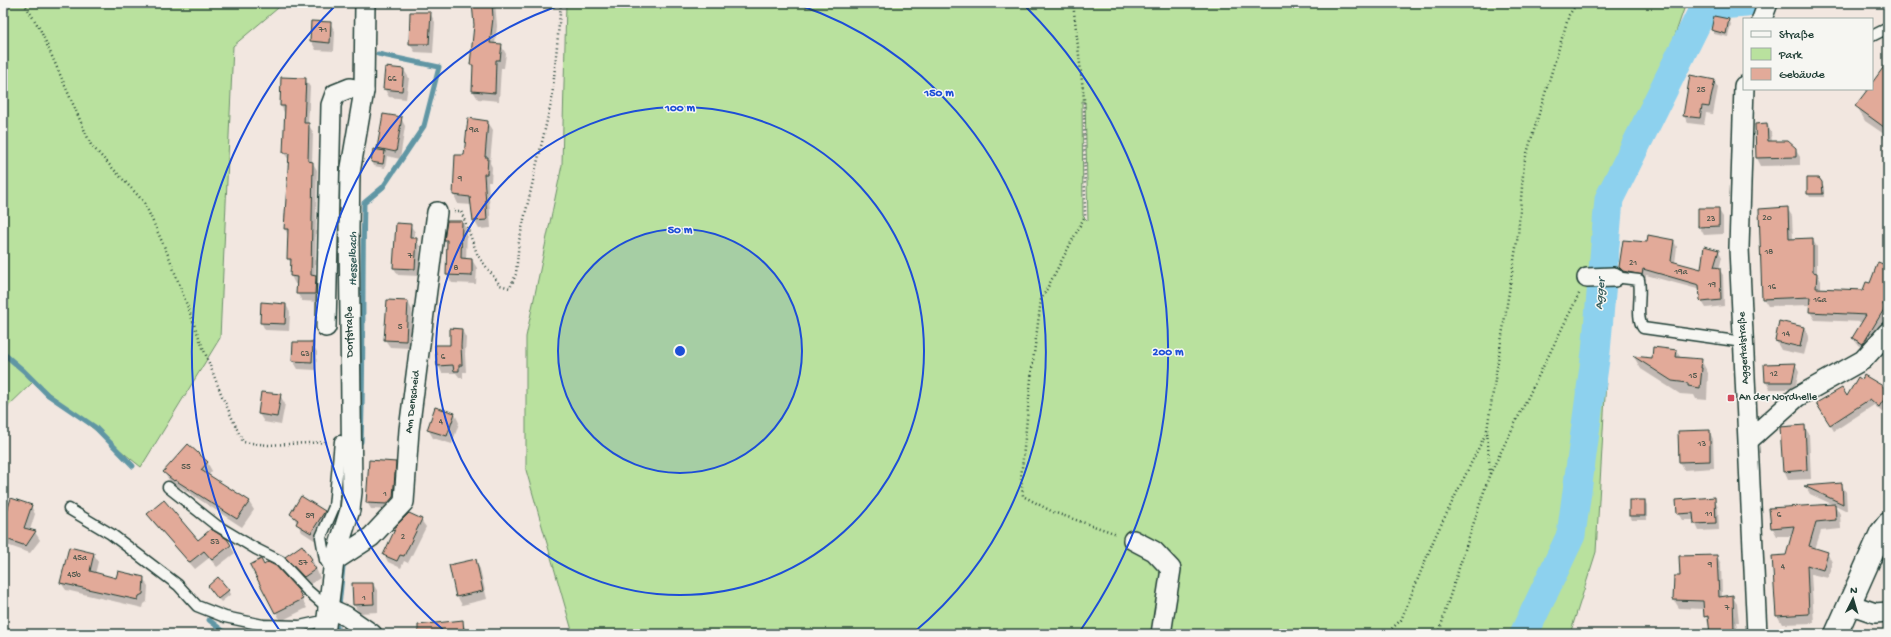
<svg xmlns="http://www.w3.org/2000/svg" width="1891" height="637" viewBox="0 0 1891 637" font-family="'Gochi Hand',sans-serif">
  <rect width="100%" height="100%" fill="#f2e7e0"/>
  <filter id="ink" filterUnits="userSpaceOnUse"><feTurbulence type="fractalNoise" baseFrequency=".025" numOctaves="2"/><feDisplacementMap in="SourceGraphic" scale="8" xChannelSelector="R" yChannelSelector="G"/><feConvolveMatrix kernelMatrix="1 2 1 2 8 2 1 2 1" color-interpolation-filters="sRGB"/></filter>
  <g filter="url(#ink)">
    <!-- green -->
    <g fill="#b9e19e" stroke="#6c8f69" fill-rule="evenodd">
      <path d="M 3,3 L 284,3 L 233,46 L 220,338 L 141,467 L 34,381 L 3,411 Z"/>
      <path d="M 566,3 L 1686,3 L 1616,207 L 1596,552 L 1570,634 L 573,634 L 526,470 L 526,337 L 562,165 ZM 1082,101 L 1085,102 L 1088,221 L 1083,216 Z"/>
    </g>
    <!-- shadow -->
    <g fill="#0003">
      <path d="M 473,3 L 495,3 L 497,26 L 495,45 L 501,45 L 506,54 L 504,68 L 501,68 L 499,101 L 478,99 L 473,91 L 474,70 L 471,64 L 475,25 Z"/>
      <path d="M 430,13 L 435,22 L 433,53 L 415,52 L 410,44 Z"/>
      <path d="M 1715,17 L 1729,20 L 1731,24 L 1728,37 L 1714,34 L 1712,30 Z"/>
      <path d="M 330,23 L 335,31 L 334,51 L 316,50 L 311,41 Z"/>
      <path d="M 1888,62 L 1888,146 L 1882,136 L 1884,134 L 1865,121 L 1857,106 L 1869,89 L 1872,89 L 1872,85 Z"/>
      <path d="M 404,70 L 409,78 L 406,99 L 389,97 L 384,88 Z"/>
      <path d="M 282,78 L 305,79 L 310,87 L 308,124 L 313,132 L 312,162 L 317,170 L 315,276 L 320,284 L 319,302 L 302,301 L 297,293 L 298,284 L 295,284 L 291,276 L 292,265 L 288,258 L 288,235 L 285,229 L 289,160 L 284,153 L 285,114 L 281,106 Z"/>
      <path d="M 1714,81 L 1718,88 L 1713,114 L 1706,113 L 1704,125 L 1688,123 L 1684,116 Z"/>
      <path d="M 401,118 L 405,126 L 400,159 L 387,156 L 385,168 L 374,166 L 372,162 L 380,151 L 378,148 Z"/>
      <path d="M 488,122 L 493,130 L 490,163 L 492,167 L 491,182 L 488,182 L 491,228 L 479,229 L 474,220 L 472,205 L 458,204 L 454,195 L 456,156 L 465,156 Z"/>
      <path d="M 1767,124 L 1771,132 L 1772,142 L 1795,149 L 1800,157 L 1800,165 L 1761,166 L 1757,158 L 1756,125 Z"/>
      <path d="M 1822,183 L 1824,187 L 1824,197 L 1810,197 L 1808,194 Z"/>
      <path d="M 1787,208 L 1792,216 L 1793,240 L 1812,239 L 1817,247 L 1817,273 L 1821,281 L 1821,289 L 1864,291 L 1888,267 L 1888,318 L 1867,351 L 1858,345 L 1853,338 L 1863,322 L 1815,320 L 1810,312 L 1811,305 L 1768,306 L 1763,298 Z"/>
      <path d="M 1718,209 L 1723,217 L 1723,234 L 1704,235 L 1699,226 Z"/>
      <path d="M 448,222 L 462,222 L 467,230 L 466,260 L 472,260 L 477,268 L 476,284 L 452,283 L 447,275 L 448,244 L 445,240 Z"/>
      <path d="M 410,225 L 415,232 L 414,239 L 416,239 L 420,247 L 419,276 L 398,275 L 394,268 Z"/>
      <path d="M 1674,241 L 1677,247 L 1675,263 L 1702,271 L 1718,250 L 1722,257 L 1719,269 L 1723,275 L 1724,306 L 1706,308 L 1701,300 L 1701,290 L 1646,275 L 1646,280 L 1628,277 L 1624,274 L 1620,267 L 1648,244 Z"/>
      <path d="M 408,302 L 412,310 L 410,348 L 390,347 L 385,340 Z"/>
      <path d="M 286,305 L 290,312 L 289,331 L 265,330 L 261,322 Z"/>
      <path d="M 1780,322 L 1804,327 L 1809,336 L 1804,355 L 1781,350 L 1776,341 Z"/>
      <path d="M 462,330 L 466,338 L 465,354 L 466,372 L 463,372 L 463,378 L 460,378 L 456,373 L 442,373 L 438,365 Z"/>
      <path d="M 312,343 L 317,352 L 316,370 L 298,369 L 293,361 Z"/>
      <path d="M 1676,351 L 1681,358 L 1701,360 L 1708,373 L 1707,400 L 1696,399 L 1694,395 L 1680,394 L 1641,369 L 1634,357 L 1653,359 Z"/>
      <path d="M 1795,364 L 1799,371 L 1795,389 L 1770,389 L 1766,382 L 1765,365 Z"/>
      <path d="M 1862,381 L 1888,390 L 1888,406 L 1883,413 L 1874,405 L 1834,431 L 1817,403 L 1847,398 Z"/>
      <path d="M 280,395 L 285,404 L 281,425 L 264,422 L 259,414 Z"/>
      <path d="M 436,408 L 455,414 L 459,423 L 452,444 L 433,438 L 428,429 Z"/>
      <path d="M 1804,426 L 1809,434 L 1811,479 L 1788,480 L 1784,471 Z"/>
      <path d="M 1709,431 L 1713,439 L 1714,468 L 1684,470 L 1680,462 L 1679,432 Z"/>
      <path d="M 207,462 L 212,471 L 208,476 L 249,502 L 254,510 L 242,527 L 180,487 L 179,489 L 169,480 L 164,472 Z"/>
      <path d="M 395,463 L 399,470 L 396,504 L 390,510 L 371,509 L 367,502 Z"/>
      <path d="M 1841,484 L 1846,492 L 1847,511 L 1835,505 L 1840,514 L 1841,529 L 1821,531 L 1815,549 L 1827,553 L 1832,562 L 1828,578 L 1811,574 L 1814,623 L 1782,624 L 1777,615 L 1787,556 L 1792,536 L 1777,536 L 1772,527 L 1834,505 L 1810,494 L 1806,487 Z"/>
      <path d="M 1714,499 L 1718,506 L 1719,530 L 1699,531 L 1694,520 L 1682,520 L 1678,513 Z"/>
      <path d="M 1645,501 L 1647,505 L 1647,520 L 1632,520 L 1630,516 Z"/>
      <path d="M 31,506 L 35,514 L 30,530 L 35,532 L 40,540 L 30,553 L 4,544 L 3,526 Z"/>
      <path d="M 324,512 L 329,520 L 316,541 L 302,532 L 292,514 Z"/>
      <path d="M 149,515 L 198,541 L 230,545 L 235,553 L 217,567 L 209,558 L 195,569 L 153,522 Z"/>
      <path d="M 421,520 L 426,527 L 408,563 L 404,561 L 401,568 L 388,562 L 384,554 Z"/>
      <path d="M 94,554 L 98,562 L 95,574 L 117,579 L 143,578 L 148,586 L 147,602 L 144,604 L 143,608 L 66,590 L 61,583 Z"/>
      <path d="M 1717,556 L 1721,564 L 1722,597 L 1732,596 L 1737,604 L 1739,622 L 1736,622 L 1738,634 L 1711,634 L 1704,609 L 1679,608 L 1674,600 L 1675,577 L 1681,577 Z"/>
      <path d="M 286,557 L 312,559 L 320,578 L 309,585 L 291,565 Z"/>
      <path d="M 475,561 L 480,569 L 487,599 L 462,605 L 457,596 Z"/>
      <path d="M 264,566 L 297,590 L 307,608 L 281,621 L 276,612 Z"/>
      <path d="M 373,584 L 378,592 L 378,612 L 359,613 L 354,605 Z"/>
      <path d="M 211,590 L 228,590 L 231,594 L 221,602 Z"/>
      <path d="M 462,621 L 468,634 L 443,634 Z"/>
    </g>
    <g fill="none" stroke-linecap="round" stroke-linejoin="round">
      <!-- stream -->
      <g stroke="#6196a4" stroke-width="5">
        <path d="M 3,353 L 24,371 L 48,395 L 95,427 L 133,466"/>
        <path d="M 361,442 C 364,363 362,283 364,203 L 383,187 L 424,126 L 439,67 L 378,54"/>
        <path d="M 339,606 L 343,567"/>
        <path d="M 209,620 L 227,634"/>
        <path d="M 337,634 L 337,627"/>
      </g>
      <!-- river -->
      <path stroke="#8dd1ee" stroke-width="29" d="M 1524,634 L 1571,535 L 1596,352 L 1609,199 L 1705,6 L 1746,3"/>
    </g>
    <!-- building -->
    <g fill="#e2aa99" stroke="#1f3d34">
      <path d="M 472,3 L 492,3 L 493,18 L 490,43 L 502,44 L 500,60 L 496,60 L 495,93 L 472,91 L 473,65 L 470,65 L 474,25 Z"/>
      <path d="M 410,12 L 431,12 L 429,44 L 409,44 Z"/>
      <path d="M 1714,16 L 1729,19 L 1726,34 L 1711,30 Z"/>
      <path d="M 311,21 L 331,22 L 330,43 L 310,41 Z"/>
      <path d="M 1888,61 L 1888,130 L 1855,106 L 1868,89 L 1872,89 L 1872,83 Z"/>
      <path d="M 385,67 L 404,69 L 402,91 L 383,89 Z"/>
      <path d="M 1690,75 L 1715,80 L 1709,107 L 1702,106 L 1700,118 L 1683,116 Z"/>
      <path d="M 281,77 L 306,78 L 304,123 L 309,123 L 308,161 L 313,162 L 311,275 L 316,276 L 315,294 L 296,294 L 297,277 L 290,276 L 291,259 L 287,259 L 288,229 L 284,229 L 289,153 L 283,153 L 285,106 L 280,106 Z"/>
      <path d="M 383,114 L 402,117 L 396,152 L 377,148 Z"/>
      <path d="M 468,118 L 488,121 L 485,157 L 488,157 L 487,174 L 484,174 L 487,220 L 473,221 L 470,197 L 453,195 L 455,155 L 464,155 Z"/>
      <path d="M 1767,123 L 1768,141 L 1788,141 L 1796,148 L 1796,157 L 1756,158 L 1755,124 Z"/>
      <path d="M 373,149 L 385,151 L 383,164 L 371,162 Z"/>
      <path d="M 1807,178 L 1819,178 L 1822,182 L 1823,194 L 1807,194 Z"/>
      <path d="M 1788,207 L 1789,239 L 1813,238 L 1813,272 L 1817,273 L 1816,288 L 1863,290 L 1866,282 L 1870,283 L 1878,262 L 1888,266 L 1888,273 L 1883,288 L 1888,289 L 1883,305 L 1886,306 L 1863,344 L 1852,338 L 1866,315 L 1809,312 L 1810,297 L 1762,299 L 1759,209 Z"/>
      <path d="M 1698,208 L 1719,208 L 1719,226 L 1698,227 Z"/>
      <path d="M 447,221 L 462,221 L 461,258 L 472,259 L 472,276 L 446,275 L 447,240 L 444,240 Z"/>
      <path d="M 396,223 L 411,224 L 410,238 L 417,238 L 415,269 L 393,268 Z"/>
      <path d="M 1648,235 L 1674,240 L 1671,261 L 1701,269 L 1704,246 L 1719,250 L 1714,267 L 1720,268 L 1721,300 L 1702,302 L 1700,300 L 1699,285 L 1643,269 L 1642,275 L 1623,271 L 1619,267 L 1623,240 L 1647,242 Z"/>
      <path d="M 387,300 L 408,301 L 406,341 L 384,340 Z"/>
      <path d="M 261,302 L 286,304 L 285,324 L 260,323 Z"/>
      <path d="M 1779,321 L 1804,327 L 1800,347 L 1775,341 Z"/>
      <path d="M 450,328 L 462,329 L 461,346 L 462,365 L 459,365 L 459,371 L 454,371 L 453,365 L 437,366 L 435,345 L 450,345 Z"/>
      <path d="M 293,342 L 313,342 L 312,362 L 292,361 Z"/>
      <path d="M 1653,347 L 1677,350 L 1676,357 L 1702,359 L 1701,368 L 1702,368 L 1700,388 L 1688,386 L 1688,383 L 1672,381 L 1633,356 L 1652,358 Z"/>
      <path d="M 1796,363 L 1792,382 L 1765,382 L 1764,364 Z"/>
      <path d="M 1864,375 L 1888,389 L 1888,398 L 1884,399 L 1879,407 L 1870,399 L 1830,425 L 1816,403 L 1842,388 L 1847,396 L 1858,377 L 1862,380 Z"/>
      <path d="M 261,392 L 281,394 L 277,417 L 258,414 Z"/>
      <path d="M 435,407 L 455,413 L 447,436 L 427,430 Z"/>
      <path d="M 1805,425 L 1807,470 L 1783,472 L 1780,427 Z"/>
      <path d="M 1710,430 L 1710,461 L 1679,462 L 1678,431 Z"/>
      <path d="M 188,444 L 208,462 L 201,470 L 250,501 L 237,519 L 175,480 L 174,481 L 163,472 Z"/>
      <path d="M 369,460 L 396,462 L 393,497 L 387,504 L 366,503 Z"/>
      <path d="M 1842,483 L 1843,504 L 1804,486 Z"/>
      <path d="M 301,496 L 325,511 L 311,533 L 296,524 L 298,520 L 290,514 Z"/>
      <path d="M 1715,497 L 1716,523 L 1694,524 L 1693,513 L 1677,514 L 1676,500 Z"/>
      <path d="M 11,498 L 32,505 L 24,528 L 36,531 L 26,546 L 3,538 L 3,525 Z"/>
      <path d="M 164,500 L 198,540 L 211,529 L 227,539 L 231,545 L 212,560 L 204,551 L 190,562 L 188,561 L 147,514 Z"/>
      <rect x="1629" y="500" width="16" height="16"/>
      <path d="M 1835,504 L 1836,520 L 1816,522 L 1809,546 L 1828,552 L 1823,570 L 1807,565 L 1809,614 L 1776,616 L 1772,556 L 1786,555 L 1794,526 L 1771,528 L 1769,508 Z"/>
      <path d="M 409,513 L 422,519 L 404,556 L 400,555 L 397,561 L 383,555 L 397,525 Z"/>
      <path d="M 302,545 L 312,559 L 310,561 L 316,569 L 304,577 L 285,557 Z"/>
      <path d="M 69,547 L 94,553 L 90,571 L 116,578 L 118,571 L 144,577 L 143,594 L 139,596 L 138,600 L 60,583 Z"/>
      <path d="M 1717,555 L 1719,597 L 1733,595 L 1734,634 L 1710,634 L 1708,616 L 1704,617 L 1703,601 L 1673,600 L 1674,576 L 1680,576 L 1679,556 Z"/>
      <path d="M 261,559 L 264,565 L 268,562 L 276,566 L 298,590 L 303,599 L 275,613 L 250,565 Z"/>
      <path d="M 476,559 L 483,591 L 456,597 L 449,565 Z"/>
      <path d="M 218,577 L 229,590 L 218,599 L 208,586 Z"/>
      <path d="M 352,583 L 373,583 L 374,604 L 353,605 Z"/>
      <path d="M 463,620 L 464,634 L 418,634 L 418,625 Z"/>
    </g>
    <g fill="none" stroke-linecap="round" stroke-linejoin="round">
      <!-- service casing -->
      <g stroke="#1f3d34" stroke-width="13">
        <g id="service">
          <path d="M 1872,36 L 1888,28"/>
          <path d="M 1614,277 L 1639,280 C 1642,296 1635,316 1643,328 L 1743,342"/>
          <path d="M 168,487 L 216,525 L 256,549 L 280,561 L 307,590 L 328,608"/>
          <path d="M 69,509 L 111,534 L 178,585 L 197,606 L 225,617 L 263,625 L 300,626 L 327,620"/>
          <path d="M 331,570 L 325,560 L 321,537 L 334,507 L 340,441"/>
        </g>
      </g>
      <!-- minor casing -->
      <g stroke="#1f3d34" stroke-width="22">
        <g id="minor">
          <path d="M 1762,19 L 1768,3"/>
          <path d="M 1744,86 L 1739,248 L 1757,634"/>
          <path d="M 1587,278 L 1614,277"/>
          <path d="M 326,327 L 331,105 L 335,94 L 350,88 L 364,91"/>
          <path d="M 1749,440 L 1797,397 L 1863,360 L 1888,332"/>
          <path d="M 1133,540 L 1154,551 L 1171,569 L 1161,634"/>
          <path d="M 334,561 L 371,537 L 404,502 L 409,430 L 437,212"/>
          <path d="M 1849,604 L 1875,613 L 1888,612"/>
          <path d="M 328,608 L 346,616 L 372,634"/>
          <path d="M 325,634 L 334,561 L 350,510 L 352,492 L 349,228 L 350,173 L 364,91 L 365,3"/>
        </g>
      </g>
      <!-- secondary casing -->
      <g stroke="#1f3d34" stroke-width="25">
        <path id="secondary" d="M 1836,634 L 1881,533 L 1888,524"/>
      </g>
      <!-- path -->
      <g stroke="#1f3d34" stroke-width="2.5" stroke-dasharray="1 3" stroke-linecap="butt">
        <path d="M 24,3 L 40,29 L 91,145 L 144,202 L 169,257 L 198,335 L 222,396 L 243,442 L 268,445 L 328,442"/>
        <path d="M 1073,3 L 1084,99 L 1085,216 L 1041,300 L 1032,369 L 1021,478 L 1023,496 L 1053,512 L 1117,534"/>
        <path d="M 454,211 L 461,211 L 478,256 L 500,285 L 510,288 L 516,274 L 519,241 L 552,99 L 561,3"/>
        <path d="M 1490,474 L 1580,292"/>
        <path d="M 1386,634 L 1401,620 L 1435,537 L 1487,431"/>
        <path d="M 1439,634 L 1446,608 L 1490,473 L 1487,430 L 1518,235 L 1524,163 L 1569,15 L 1577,3"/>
      </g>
      <!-- service -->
      <use href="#service" stroke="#f6f6f2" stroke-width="10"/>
      <!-- minor -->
      <use href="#minor" stroke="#f6f6f2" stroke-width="19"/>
      <!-- secondary -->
      <use href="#secondary" stroke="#f6f6f2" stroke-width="22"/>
    </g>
  </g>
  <!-- distance rings -->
  <circle cx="680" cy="351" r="122" fill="#1d4ed8" fill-opacity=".12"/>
  <g fill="none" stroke="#1d4ed8" stroke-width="2">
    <circle cx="680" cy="351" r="122"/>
    <circle cx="680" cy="351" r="244"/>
    <path d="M447 633A366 366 0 0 1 564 4M796 4A366 366 0 0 1 913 633"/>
    <path d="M280 631A488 488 0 0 1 335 6M1025 6A488 488 0 0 1 1080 631"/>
  </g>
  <!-- markers -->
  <rect fill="#d1495b" stroke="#f6f6f2" stroke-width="1.5" x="1727" y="394" width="8" height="8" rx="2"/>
  <g text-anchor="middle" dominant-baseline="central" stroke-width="3" stroke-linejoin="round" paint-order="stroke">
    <!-- number labels -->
    <g font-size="9" fill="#50584d">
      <text x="323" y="30">71</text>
      <text x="392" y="79">66</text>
      <text x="1701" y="90">25</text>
      <text x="474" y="130">9a</text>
      <text x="460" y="179">9</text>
      <text x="1767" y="218">20</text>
      <text x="1711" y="219">23</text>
      <text x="1769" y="252">18</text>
      <text x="410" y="256">7</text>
      <text x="1633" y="263">21</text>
      <text x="456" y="268">8</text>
      <text x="1681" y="272">19a</text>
      <text x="1712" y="285">19</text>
      <text x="1772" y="287">16</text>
      <text x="1820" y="300">16a</text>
      <text x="400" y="327">5</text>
      <text x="1786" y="334">14</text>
      <text x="305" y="354">63</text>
      <text x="443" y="357">6</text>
      <text x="1774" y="374">12</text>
      <text x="1693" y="376">15</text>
      <text x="441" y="422">4</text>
      <text x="1702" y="444">13</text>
      <text x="186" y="467">55</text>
      <text x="385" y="494">1</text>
      <text x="1709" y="514">11</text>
      <text x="1779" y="515">6</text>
      <text x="310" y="516">59</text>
      <text x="403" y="537">2</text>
      <text x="215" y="542">53</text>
      <text x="80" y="558">45a</text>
      <text x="303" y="563">57</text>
      <text x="1710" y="565">9</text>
      <text x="1783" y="567">4</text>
      <text x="74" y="575">45b</text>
      <text x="364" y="598">1</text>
      <text x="1727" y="608">7</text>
    </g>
    <!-- street labels -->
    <g font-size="11" fill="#1f3d34" stroke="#f6f6f2">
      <text transform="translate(350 332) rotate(-91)">Dorfstraße</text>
      <text transform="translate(1744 348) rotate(-93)">Aggertalstraße</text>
      <text transform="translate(413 402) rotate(-83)">Am Denscheid</text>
    </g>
    <!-- poi labels -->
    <g font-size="11" fill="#1f3d34" stroke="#f6f6f2" text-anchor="start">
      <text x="1739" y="398">An der Nordhelle</text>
    </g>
    <!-- water labels -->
    <g font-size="12" font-style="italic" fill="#355b59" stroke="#f6f6f2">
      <text transform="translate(354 259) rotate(-90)">Hesselbach</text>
      <text transform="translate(1601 294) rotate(-85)">Agger</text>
    </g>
  </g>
  <circle cx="680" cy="351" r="6" fill="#1d4ed8" stroke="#f6f6f2" stroke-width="2"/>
  <g font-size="12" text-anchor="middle" font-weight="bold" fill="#1d4ed8" stroke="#f6f6f2" stroke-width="3" stroke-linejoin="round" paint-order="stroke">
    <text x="939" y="96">150 m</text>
    <text x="680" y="111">100 m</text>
    <text x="680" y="233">50 m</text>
    <text x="1168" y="355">200 m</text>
  </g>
  <!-- margin -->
  <rect width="1891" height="637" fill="none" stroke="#f6f6f2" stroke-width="16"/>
  <rect x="8" y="8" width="1875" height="621" fill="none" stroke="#1f3d34" stroke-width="1.5" filter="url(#ink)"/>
  <!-- legend -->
  <rect x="1743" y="18" width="130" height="72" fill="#f6f6f2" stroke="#a0aca6"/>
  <rect x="1751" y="31" width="20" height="6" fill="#f6f6f2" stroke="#a0aca6"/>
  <text x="1779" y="38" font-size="12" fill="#1f3d34">Straße</text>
  <rect x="1751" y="48" width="20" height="12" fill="#b9e19e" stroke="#a0aca6"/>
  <text x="1779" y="58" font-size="12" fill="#1f3d34">Park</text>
  <rect x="1751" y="68" width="20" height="12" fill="#e2aa99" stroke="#a0aca6"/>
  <text x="1779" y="78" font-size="12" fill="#1f3d34">Gebäude</text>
  <!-- north arrow -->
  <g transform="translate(1853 599) rotate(5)" stroke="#f6f6f2" stroke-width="3" paint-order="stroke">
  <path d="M0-3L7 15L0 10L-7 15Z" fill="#1f3d34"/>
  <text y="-6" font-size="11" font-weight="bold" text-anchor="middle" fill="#1f3d34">N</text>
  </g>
</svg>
